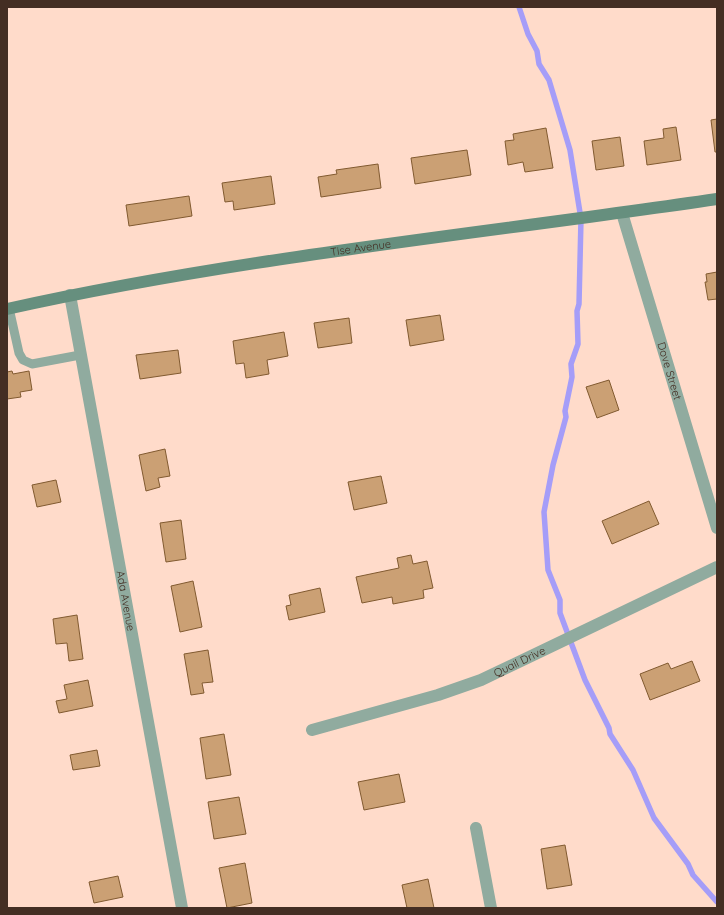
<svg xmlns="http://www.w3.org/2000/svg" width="724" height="915" viewBox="0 0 724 915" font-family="Quicksand,sans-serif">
  <rect width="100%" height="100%" fill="#ffdbca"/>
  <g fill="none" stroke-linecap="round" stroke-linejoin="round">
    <!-- stream -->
    <path stroke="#a59df8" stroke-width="5.5" d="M 519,7 L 528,34 L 537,51 L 539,64 L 549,80 L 570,150 L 581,219 L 579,304 L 577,311 L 578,344 L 571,364 L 572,377 L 565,411 L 566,417 L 553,465 L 544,512 L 548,570 L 560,600 L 560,613 L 585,680 L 609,728 L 610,734 L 633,770 L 654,818 L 688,864 L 693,875 L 717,902"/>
  </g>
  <!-- building -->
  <g fill="#cba074" stroke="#815a30">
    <path d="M 717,119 L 717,152 L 715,152 L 711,120 Z"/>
    <path d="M 676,127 L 681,160 L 647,165 L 644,141 L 664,138 L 663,129 Z"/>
    <path d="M 546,128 L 553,168 L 525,172 L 523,162 L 508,165 L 505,141 L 514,140 L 513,134 Z"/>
    <path d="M 620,137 L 624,166 L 596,170 L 592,141 Z"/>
    <path d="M 467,150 L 471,175 L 415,184 L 411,158 Z"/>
    <path d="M 378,164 L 381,188 L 321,197 L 318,177 L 337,174 L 336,170 Z"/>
    <path d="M 271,176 L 275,204 L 234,210 L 233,201 L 225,202 L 222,183 Z"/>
    <path d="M 189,196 L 192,216 L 129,226 L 126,205 Z"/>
    <path d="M 717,272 L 717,299 L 708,300 L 705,282 L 707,282 L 706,274 Z"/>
    <path d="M 440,315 L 444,340 L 410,346 L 406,320 Z"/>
    <path d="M 349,318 L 352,343 L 318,348 L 314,323 Z"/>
    <path d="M 284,332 L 288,356 L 267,360 L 269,374 L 246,378 L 244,363 L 236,364 L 233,341 Z"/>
    <path d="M 178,350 L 181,373 L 140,379 L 136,355 Z"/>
    <path d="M 12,371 L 13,374 L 29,371 L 32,390 L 20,392 L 21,397 L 7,399 L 7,372 Z"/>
    <path d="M 609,380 L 619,410 L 597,418 L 586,387 Z"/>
    <path d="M 165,449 L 170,476 L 158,478 L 160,487 L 146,491 L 139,455 Z"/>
    <path d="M 381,476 L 387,503 L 354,510 L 348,482 Z"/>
    <path d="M 56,480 L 61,502 L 37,507 L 32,485 Z"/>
    <path d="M 649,501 L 659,524 L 612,544 L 602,521 Z"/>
    <path d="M 181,520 L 186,559 L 166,562 L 160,523 Z"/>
    <path d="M 411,555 L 413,564 L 427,561 L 433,588 L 423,590 L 424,598 L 393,604 L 392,597 L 362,603 L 356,577 L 399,568 L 397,558 Z"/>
    <path d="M 193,581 L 202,627 L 180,632 L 171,586 Z"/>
    <path d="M 320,588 L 325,612 L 289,620 L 286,606 L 291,605 L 289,595 Z"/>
    <path d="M 77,615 L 83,659 L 69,661 L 67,643 L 56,644 L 53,619 Z"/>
    <path d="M 208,650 L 213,682 L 202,683 L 204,693 L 191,695 L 184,654 Z"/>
    <path d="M 692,661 L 700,681 L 650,700 L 640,674 L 668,663 L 671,669 Z"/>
    <path d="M 88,680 L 93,706 L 59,713 L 56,701 L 67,699 L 64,685 Z"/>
    <path d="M 224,734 L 231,775 L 206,779 L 200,738 Z"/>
    <path d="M 97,750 L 100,766 L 73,770 L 70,755 Z"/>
    <path d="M 399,774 L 405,802 L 364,810 L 358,782 Z"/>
    <path d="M 239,797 L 246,834 L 214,839 L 208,802 Z"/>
    <path d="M 565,845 L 572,885 L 547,889 L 541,849 Z"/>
    <path d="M 245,863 L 252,903 L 227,908 L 219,868 Z"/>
    <path d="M 118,876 L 123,897 L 94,903 L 89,882 Z"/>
    <path d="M 428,879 L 434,908 L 407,908 L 402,885 Z"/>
  </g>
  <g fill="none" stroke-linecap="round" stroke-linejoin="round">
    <!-- lane -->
    <path stroke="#90ab9f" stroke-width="9" d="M 9,308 L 19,353 L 23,360 L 32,364 L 80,355"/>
    <!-- street -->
    <g stroke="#90ab9f" stroke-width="12">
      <path id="s1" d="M 622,213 L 717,528"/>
      <path id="s2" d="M 70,295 L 182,908"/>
      <path id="s3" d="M 312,730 L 438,695 L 481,680 L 717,567"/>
      <path d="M 476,828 L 491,908"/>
    </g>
    <!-- secondary -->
    <path stroke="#668f7e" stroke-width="12" id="s4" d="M 7,309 C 241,257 480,234 717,199"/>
  </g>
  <g text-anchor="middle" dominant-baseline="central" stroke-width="3.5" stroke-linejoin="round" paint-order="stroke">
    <!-- street labels -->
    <g font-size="11" fill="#442e23" stroke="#fff">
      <text stroke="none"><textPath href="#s4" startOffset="359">Tise Avenue</textPath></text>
      <text stroke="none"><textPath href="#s1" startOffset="165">Dove Street</textPath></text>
      <text stroke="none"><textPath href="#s2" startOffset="311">Ada Avenue</textPath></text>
      <text stroke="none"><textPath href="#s3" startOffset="219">Quail Drive</textPath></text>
    </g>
  </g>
  <!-- border -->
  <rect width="724" height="915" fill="none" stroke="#442e23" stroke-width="16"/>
</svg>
